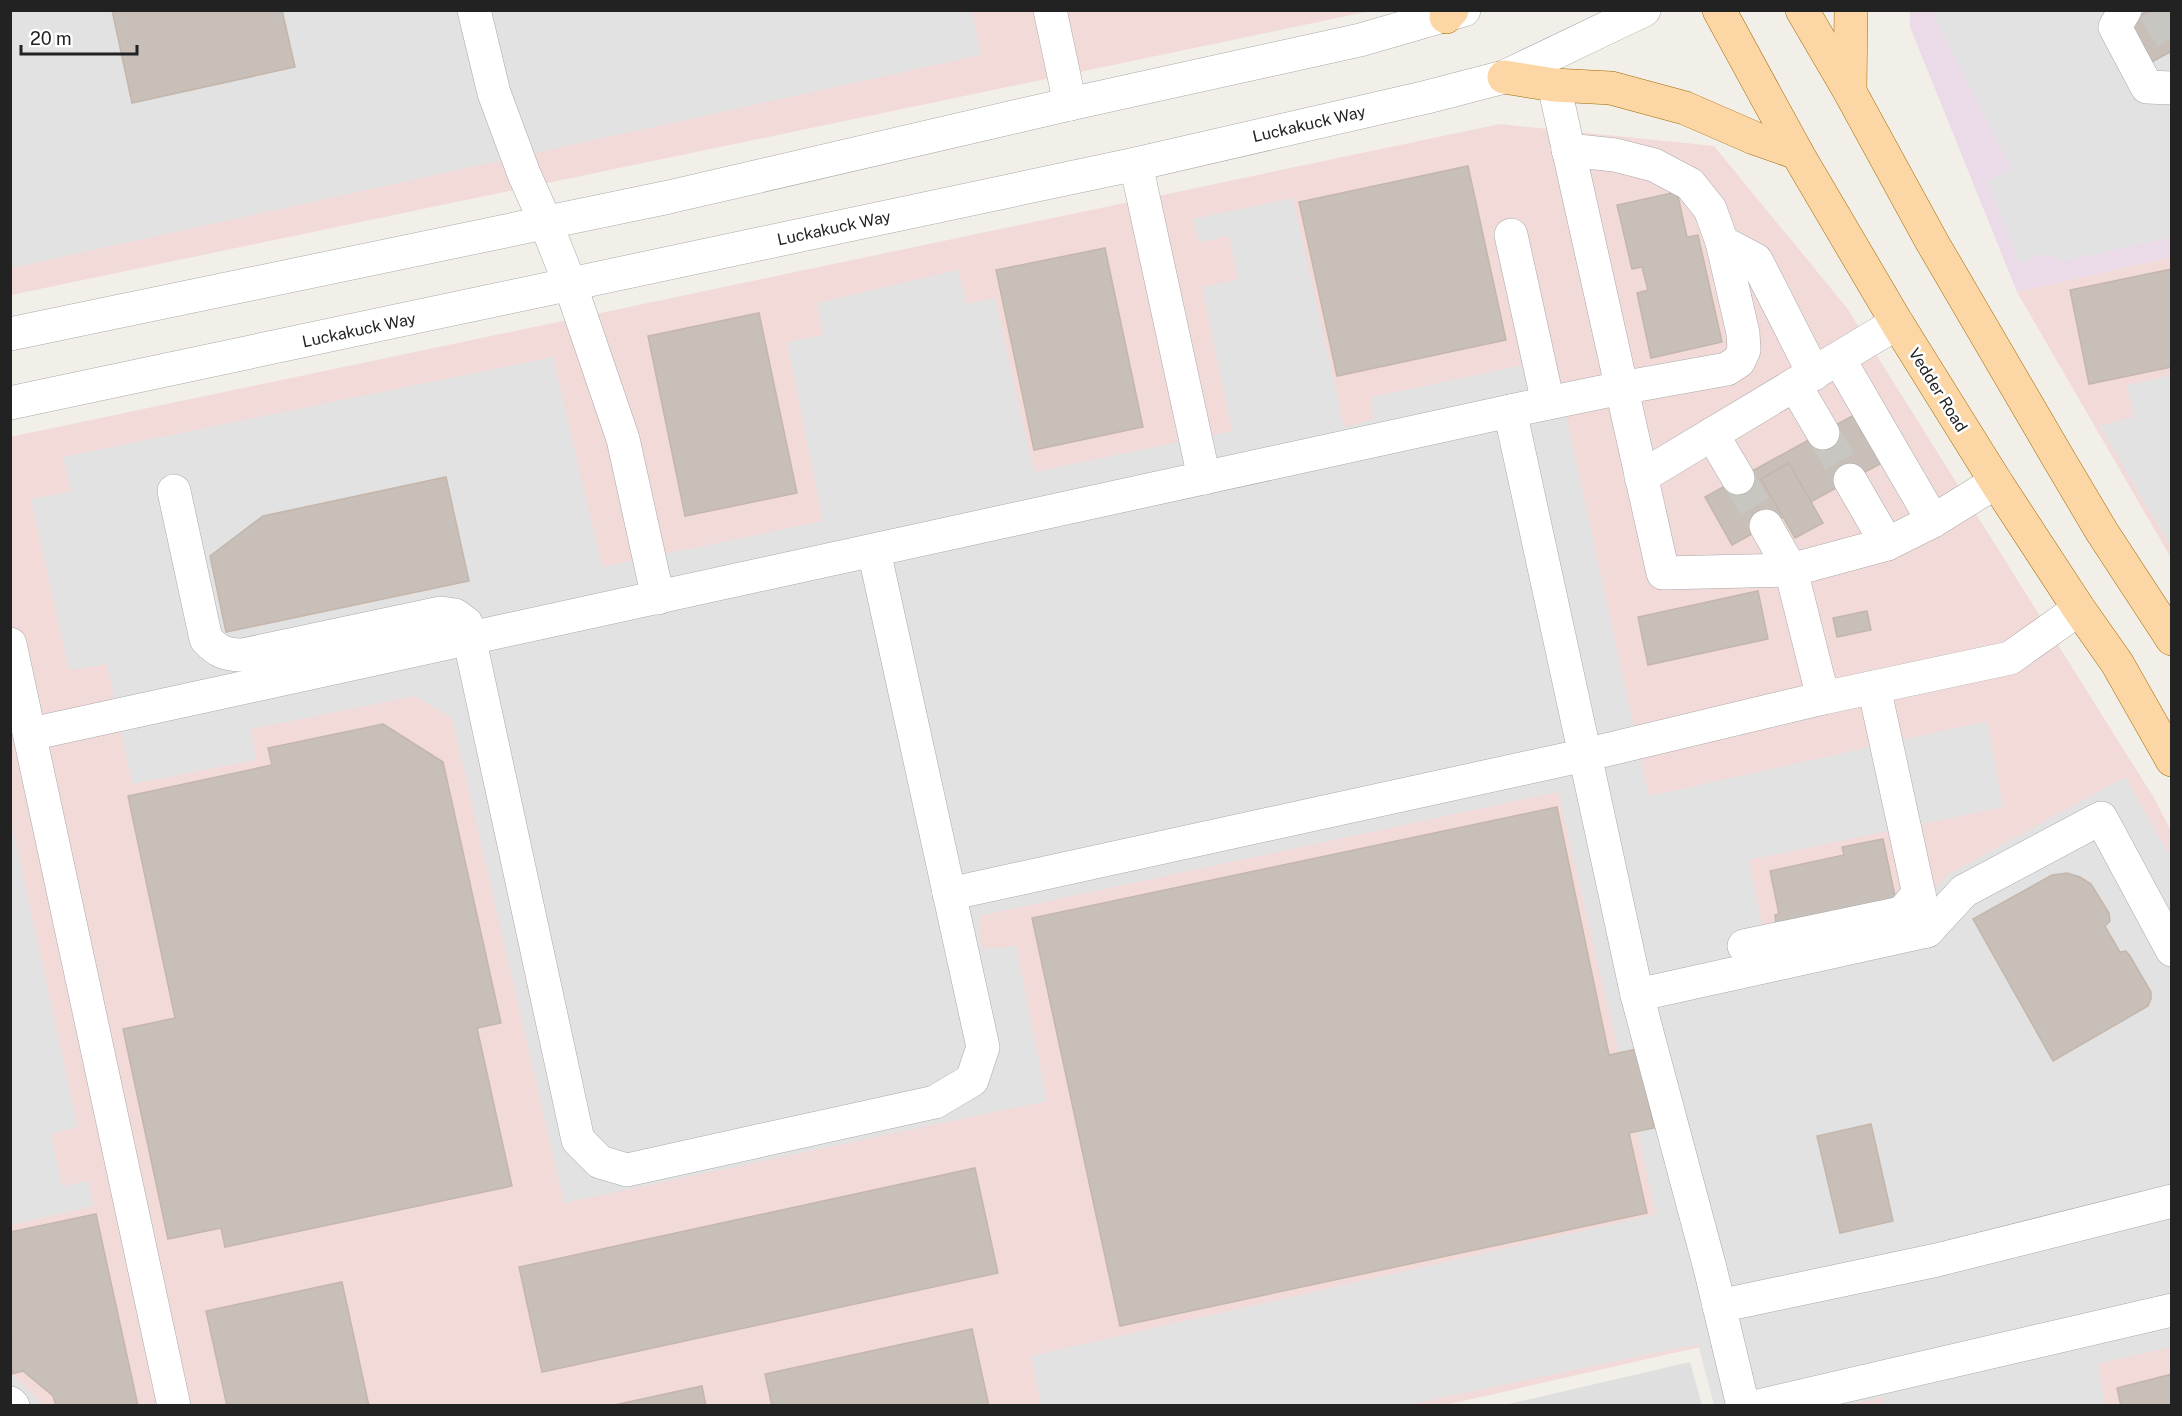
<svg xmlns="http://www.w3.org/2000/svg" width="2182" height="1416" viewBox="0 0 2182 1416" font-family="'Public Sans',sans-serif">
  <rect width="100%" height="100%" fill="#f2efe9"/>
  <!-- residential -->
  <path fill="#e0dfdf" d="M 1690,1362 L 1702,1405 L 1504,1405 Z"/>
  <!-- commercial -->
  <g fill="#f2dad9">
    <path d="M 11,10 L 1371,11 L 11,295 Z"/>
    <path d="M 1500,124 L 1714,146 L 1847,308 L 2154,798 L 2171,831 L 2171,1405 L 1760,1405 L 1744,1337 L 1441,1406 L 11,1405 L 10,437 Z"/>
    <path d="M 2171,257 L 2171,558 L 2017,292 Z"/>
  </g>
  <!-- industrial -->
  <path fill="#ebdbe8" d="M 1910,11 L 2171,11 L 2171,257 L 2017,292 L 1910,27 Z"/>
  <!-- parking -->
  <g fill="#e2e2e2">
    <path d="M 972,10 L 981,55 L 11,268 L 10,11 Z"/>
    <path d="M 1936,10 L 2171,11 L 2171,237 L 2064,261 L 2044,254 L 2020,263 L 1987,181 L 2012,169 L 1935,19 Z"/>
    <path d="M 1293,198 L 1344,427 L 1373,419 L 1371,397 L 1524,365 L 1525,228 L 1649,796 L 1987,721 L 2003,807 L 1749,860 L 1767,949 L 1903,918 L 1949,874 L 2125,777 L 2171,858 L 2171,1347 L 2098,1364 L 2105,1405 L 1885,1406 L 1883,1397 L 1844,1406 L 1714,1405 L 1698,1344 L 1407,1405 L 1041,1405 L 1031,1356 L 1656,1214 L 1558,792 L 979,916 L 981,949 L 1016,946 L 1047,1101 L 564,1203 L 452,718 L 415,696 L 251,729 L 256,760 L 132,784 L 107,664 L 69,670 L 31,499 L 71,491 L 63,457 L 553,357 L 602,567 L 823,521 L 787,342 L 823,335 L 817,303 L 958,270 L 967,304 L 995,298 L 1034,472 L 1232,431 L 1202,287 L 1238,280 L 1229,236 L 1199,242 L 1193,219 Z"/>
    <path d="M 2171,375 L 2172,375 L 2171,547 L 2099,426 L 2134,417 L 2127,385 Z"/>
    <path d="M 11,820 L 78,1127 L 51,1134 L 62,1186 L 88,1181 L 94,1206 L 11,1225 Z"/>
    <path d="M 11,1374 L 45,1405 L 11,1405 Z"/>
  </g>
  <!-- building -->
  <g fill="#c7bfb8" stroke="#c4b6ab" stroke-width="1.5">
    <path d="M 112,10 L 282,10 L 295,67 L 132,103 Z"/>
    <path d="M 2149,10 L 2172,10 L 2172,51 L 2148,64 L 2125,24 Z"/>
    <path d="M 1468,166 L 1506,340 L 1337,376 L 1299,202 Z"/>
    <path d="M 1677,192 L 1687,237 L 1698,235 L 1722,342 L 1651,358 L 1637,293 L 1648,290 L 1645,279 L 1642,267 L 1632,269 L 1617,205 Z"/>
    <path d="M 1105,248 L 1143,427 L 1034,450 L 996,270 Z"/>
    <path d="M 2172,269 L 2172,367 L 2089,384 L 2070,290 Z"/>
    <path d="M 759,313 L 797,493 L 685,516 L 648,336 Z"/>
    <path d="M 1863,410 L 1889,459 L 1732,545 L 1705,497 Z"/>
    <path d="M 1789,463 L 1823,523 L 1795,538 L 1761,479 Z"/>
    <path d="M 446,477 L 469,581 L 226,632 L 210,556 L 263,516 Z"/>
    <path d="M 1758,591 L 1768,639 L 1648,665 L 1638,617 Z"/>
    <path d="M 1867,611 L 1871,630 L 1837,637 L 1833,618 Z"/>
    <path d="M 383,724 L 443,762 L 501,1023 L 477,1028 L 512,1186 L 225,1247 L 221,1228 L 168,1239 L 123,1029 L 175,1018 L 128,796 L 272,765 L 268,748 Z"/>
    <path d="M 1557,807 L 1609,1055 L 1637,1049 L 1654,1128 L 1629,1133 L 1647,1213 L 1120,1326 L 1032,918 Z"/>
    <path d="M 1883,839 L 1896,901 L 1776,925 L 1775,915 L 1779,914 L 1770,871 L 1844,855 L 1842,847 Z"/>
    <path d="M 2067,873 L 2080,877 L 2091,884 L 2109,913 L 2110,921 L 2105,926 L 2120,952 L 2126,951 L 2130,956 L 2151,992 L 2151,999 L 2148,1006 L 2053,1061 L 1973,919 L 2052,875 Z"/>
    <path d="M 1871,1124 L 1893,1221 L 1840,1233 L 1817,1136 Z"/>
    <path d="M 975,1168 L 998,1273 L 542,1372 L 519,1267 Z"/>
    <path d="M 96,1214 L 138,1406 L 56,1406 L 53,1396 L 23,1371 L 12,1374 L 10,1232 Z"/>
    <path d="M 342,1282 L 369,1406 L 227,1406 L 206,1311 Z"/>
    <path d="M 972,1329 L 989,1406 L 772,1406 L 765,1374 Z"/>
    <path d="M 2172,1374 L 2172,1406 L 2121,1406 L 2117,1388 Z"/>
    <path d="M 702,1386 L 706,1406 L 610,1406 Z"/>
  </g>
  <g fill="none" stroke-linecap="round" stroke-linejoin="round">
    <!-- minor-tunnel -->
    <g stroke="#c8c6c1" stroke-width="33" stroke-dasharray="33 16" stroke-linecap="butt">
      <path d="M 2155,10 L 2172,39"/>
      <path d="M 1823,433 L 1850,480"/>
      <path d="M 1738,478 L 1766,526"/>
    </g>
    <!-- minor casing -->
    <g stroke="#a9a9a9" stroke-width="34">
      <g id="minor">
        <path d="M 474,10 L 494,93 L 524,174 L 545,221 L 570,284 L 623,439 L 658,598"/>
        <path d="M 1050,10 L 1070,104"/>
        <path d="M 2125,10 L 2115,27 L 2147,87 L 2172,88"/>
        <path d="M 1554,85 L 1663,573 L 1791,570 L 1887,544 L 1933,521 L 1996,482"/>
        <path d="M 1568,150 L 1615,155 L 1654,165 L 1690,184 L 1710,209 L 1722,242 L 1756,260 L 1814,374"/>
        <path d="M 1136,164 L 1204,478"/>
        <path d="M 1511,235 L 1548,403"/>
        <path d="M 10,334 L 669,197 L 1070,104 L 1360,40 L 1464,10"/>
        <path d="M 1839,359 L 1933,521"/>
        <path d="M 1795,385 L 1823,433"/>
        <path d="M 10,403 L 1136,164 L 1427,97 L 1504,77 L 1644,10"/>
        <path d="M 1712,434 L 1738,478"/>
        <path d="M 1641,477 L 1897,323"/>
        <path d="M 1850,480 L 1887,544"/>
        <path d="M 174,491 L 206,639 C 218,652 226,655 243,655 L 441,613 L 455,615 L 466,623 L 578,1140 L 600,1162 L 627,1170 L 935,1102 L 972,1080 L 983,1047 L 874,551"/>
        <path d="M 1766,526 L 1791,570 L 1823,698"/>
        <path d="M 10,644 L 174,1406"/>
        <path d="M 1874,687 L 1927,931"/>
        <path d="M 31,734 L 1510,411 L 1621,388 L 1727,369 L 1739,361 L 1744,350 L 1743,333 L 1722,242"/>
        <path d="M 949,894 L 1585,755 L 1510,411"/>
        <path d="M 1744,946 L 1902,913 L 1919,893"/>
        <path d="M 1637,995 L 1927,931 L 1964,891 L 2101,818 L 2172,950"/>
        <path d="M 1719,1306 L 1937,1260 L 2172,1201"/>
        <path d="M 10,1403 L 13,1406"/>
        <path d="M 1743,1406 L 1710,1268 L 1637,995 L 1585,755 L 1823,698 L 2010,658 L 2079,609"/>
        <path d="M 1758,1406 L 2172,1310"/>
      </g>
    </g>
    <!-- major casing -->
    <g stroke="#a06b00" stroke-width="34">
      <g id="major">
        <path d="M 1719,10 L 1797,153 L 1897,323 L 1996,482 L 2079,609 L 2117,663 L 2172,760"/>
        <path d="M 1802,10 L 1850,92 L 1932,242 L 2057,456 L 2102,532 L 2172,639"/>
        <path d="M 1446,17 L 1452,10"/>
        <path d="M 1504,77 L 1554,85 L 1611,88 L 1685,108 L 1754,138 L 1797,153"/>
        <path d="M 1850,92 L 1851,10"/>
      </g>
    </g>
    <!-- minor -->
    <use href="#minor" stroke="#fff" stroke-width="33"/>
    <!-- major -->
    <use href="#major" stroke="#fcd6a4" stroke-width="33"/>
  </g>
  <g text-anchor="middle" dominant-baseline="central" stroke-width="5" stroke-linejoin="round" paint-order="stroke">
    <!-- street labels -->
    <g font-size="16" fill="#222" stroke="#fff">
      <text transform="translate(1309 124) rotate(-13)">Luckakuck Way</text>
      <text transform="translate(834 228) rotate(-12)">Luckakuck Way</text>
      <text transform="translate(359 330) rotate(-12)">Luckakuck Way</text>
      <text transform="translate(1938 390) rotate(58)">Vedder Road</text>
    </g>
  </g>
  <!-- border -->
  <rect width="2182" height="1416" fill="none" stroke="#222222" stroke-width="24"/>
  <!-- scale -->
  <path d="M21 45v9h116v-9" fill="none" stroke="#222222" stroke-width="3"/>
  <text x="30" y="45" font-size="18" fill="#222222" stroke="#ffffff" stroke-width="4.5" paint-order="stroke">20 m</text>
</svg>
